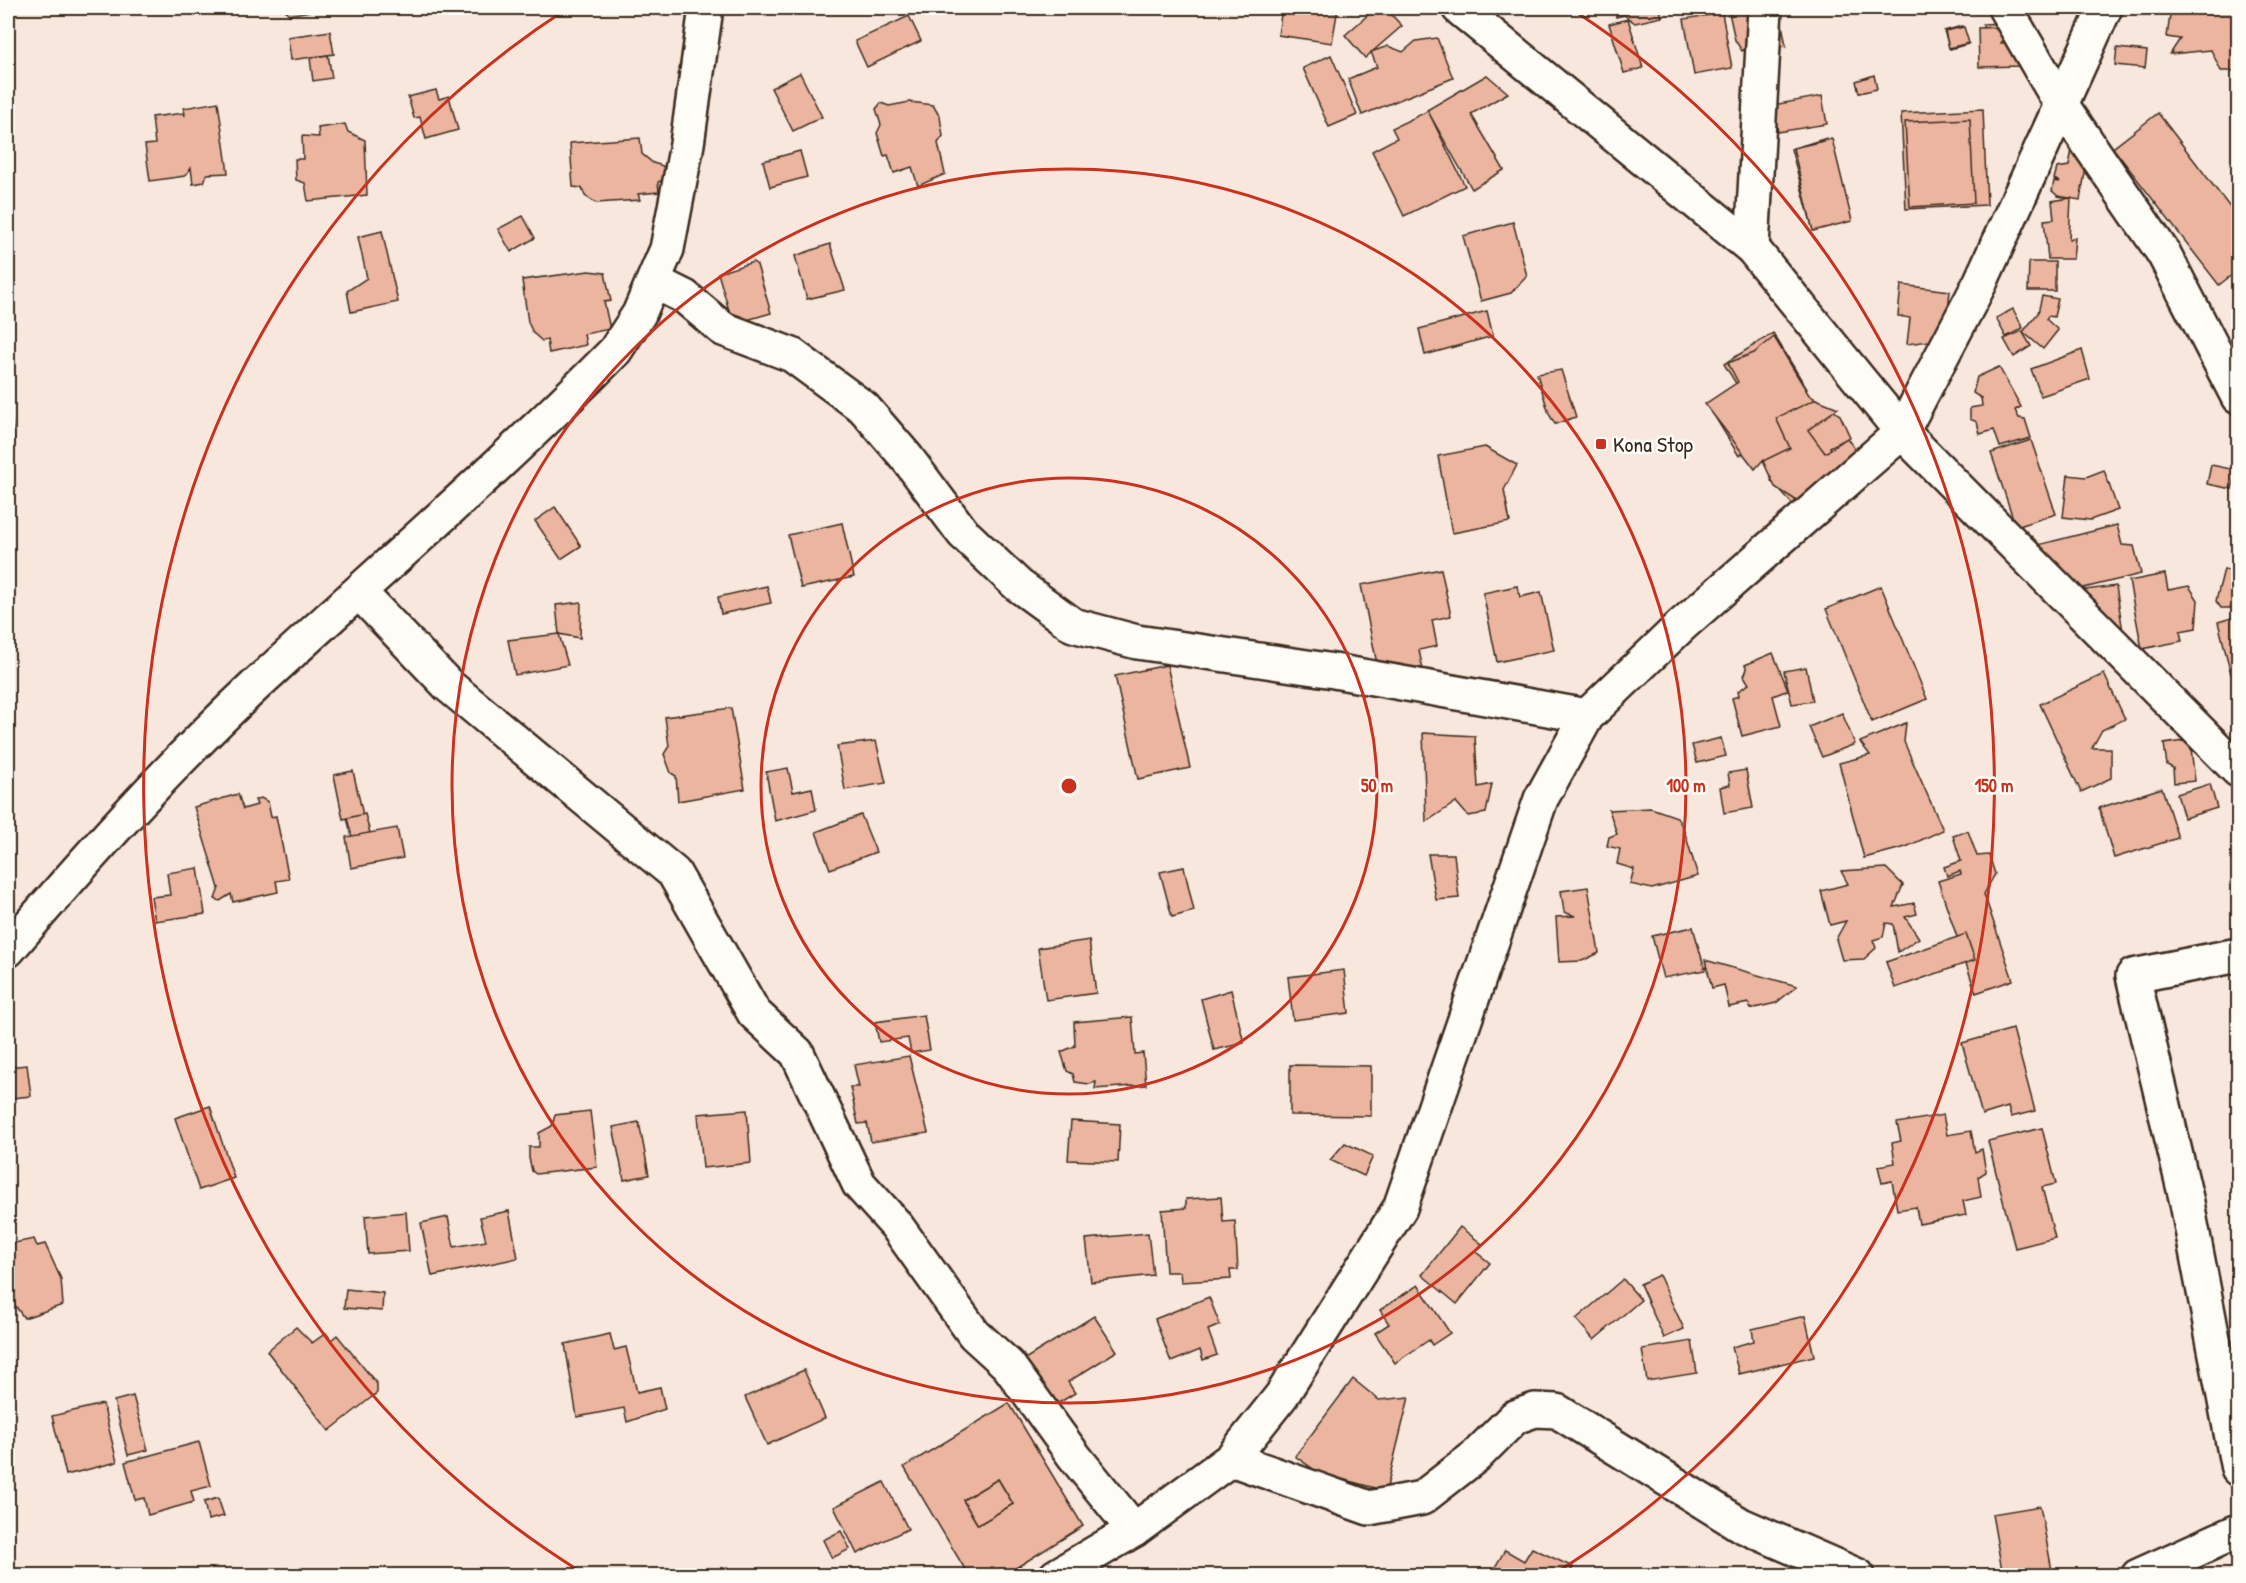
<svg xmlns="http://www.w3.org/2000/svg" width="2246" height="1583" viewBox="0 0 2246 1583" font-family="'Patrick Hand',sans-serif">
  <rect width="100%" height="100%" fill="#f8e7dd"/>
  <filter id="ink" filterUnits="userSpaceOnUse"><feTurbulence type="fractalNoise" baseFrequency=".0167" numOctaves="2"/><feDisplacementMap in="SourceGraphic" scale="12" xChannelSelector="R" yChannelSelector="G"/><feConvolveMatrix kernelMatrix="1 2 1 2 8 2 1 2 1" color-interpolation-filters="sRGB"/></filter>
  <g filter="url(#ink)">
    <!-- building -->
    <g fill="#ebb59f" stroke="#3b2a1e" stroke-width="1.5" fill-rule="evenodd">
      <path d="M 284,8 L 326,8 L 289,15 Z"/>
      <path d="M 1282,8 L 1338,8 L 1332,43 L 1278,35 Z"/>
      <path d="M 1376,8 L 1385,8 L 1402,26 L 1365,58 L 1345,35 Z"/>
      <path d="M 1614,8 L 1660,8 L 1662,17 L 1635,23 L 1624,15 L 1616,17 Z"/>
      <path d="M 1728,8 L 1779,8 L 1786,46 L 1757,51 L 1755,43 L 1742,51 L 1735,40 Z"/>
      <path d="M 2188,8 L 2238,8 L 2238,71 L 2221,71 L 2211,50 L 2170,54 L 2180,39 L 2167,37 L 2170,15 Z"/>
      <path d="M 1722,13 L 1732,68 L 1694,75 L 1684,19 Z"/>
      <path d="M 909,16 L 921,41 L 867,67 L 855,41 Z"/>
      <path d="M 1628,19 L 1643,68 L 1624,73 L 1609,24 Z"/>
      <path d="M 2003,23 L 2004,47 L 2020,47 L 2021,60 L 1985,62 L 1983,24 Z"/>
      <path d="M 1962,26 L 1968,44 L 1950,49 L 1944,31 Z"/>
      <path d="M 1964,27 L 1969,43 L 1949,48 L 1945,31 Z"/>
      <path d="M 2008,27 L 2001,43 L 2021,42 L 2022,66 L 1979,67 L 1978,28 Z"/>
      <path d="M 330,31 L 334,54 L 291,60 L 288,37 Z"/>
      <path d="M 1437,38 L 1453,78 L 1362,115 L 1348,79 L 1377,67 L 1371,52 L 1388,46 L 1403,52 L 1416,41 Z"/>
      <path d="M 2117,48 L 2147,51 L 2145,68 L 2115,65 Z"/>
      <path d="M 328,55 L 332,78 L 313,81 L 310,58 Z"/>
      <path d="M 1331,55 L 1357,115 L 1329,127 L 1303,68 Z"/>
      <path d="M 800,73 L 822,117 L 793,131 L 771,88 Z"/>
      <path d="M 1487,75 L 1508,93 L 1471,114 L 1504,170 L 1472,189 L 1427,110 Z"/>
      <path d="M 1874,75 L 1877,89 L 1859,93 L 1856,81 Z"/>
      <path d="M 436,90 L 439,99 L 449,96 L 458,130 L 426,139 L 420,117 L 414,118 L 408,97 Z"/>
      <path d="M 1822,96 L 1827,124 L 1778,132 L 1773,105 Z"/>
      <path d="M 218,102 L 228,173 L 207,174 L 204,182 L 193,184 L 191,168 L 185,176 L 150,181 L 145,145 L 155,144 L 152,117 L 184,113 L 185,116 L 184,108 Z"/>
      <path d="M 910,102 L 933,105 L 940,117 L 943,136 L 938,143 L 945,174 L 918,186 L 912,167 L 894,173 L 888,155 L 884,156 L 877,133 L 881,125 L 876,109 L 881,103 L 889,106 Z"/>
      <path d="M 1983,109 L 1987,205 L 1906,209 L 1901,113 Z"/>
      <path d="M 1428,111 L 1465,186 L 1404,216 L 1372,151 L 1397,138 L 1392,128 Z"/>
      <path d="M 2158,113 L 2238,218 L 2238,270 L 2219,285 L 2113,148 Z"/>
      <path d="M 1970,119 L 1974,203 L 1910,207 L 1905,122 Z"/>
      <path d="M 345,124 L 348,132 L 365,140 L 367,195 L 308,201 L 305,183 L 296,180 L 295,159 L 303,159 L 302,136 L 319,137 L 318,128 Z"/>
      <path d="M 640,138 L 642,154 L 653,163 L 663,166 L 666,179 L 658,182 L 659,192 L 638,194 L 640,200 L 596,203 L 585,196 L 582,188 L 573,187 L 570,143 Z"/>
      <path d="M 1827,138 L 1850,219 L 1813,230 L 1791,149 Z"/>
      <path d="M 1832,139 L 1852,221 L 1813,231 L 1793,148 Z"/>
      <path d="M 2072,149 L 2089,152 L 2080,200 L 2058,196 L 2052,191 L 2054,181 L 2060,182 L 2054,179 L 2057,168 L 2069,166 Z"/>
      <path d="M 800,151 L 807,177 L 770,187 L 763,161 Z"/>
      <path d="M 2071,198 L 2069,240 L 2075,238 L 2073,259 L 2048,259 L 2044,220 L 2054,219 L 2052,201 Z"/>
      <path d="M 523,216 L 535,238 L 511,252 L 498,229 Z"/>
      <path d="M 1513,222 L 1527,276 L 1511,293 L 1481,301 L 1463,236 Z"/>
      <path d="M 382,231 L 398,302 L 351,312 L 347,291 L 367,278 L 358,237 Z"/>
      <path d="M 830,244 L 845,290 L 807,299 L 795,256 Z"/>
      <path d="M 753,262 L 757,265 L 771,313 L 733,324 L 718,273 Z"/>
      <path d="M 2029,262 L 2055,262 L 2055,291 L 2028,291 Z"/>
      <path d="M 589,271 L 605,273 L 611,301 L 604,302 L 610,329 L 584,334 L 586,345 L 549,353 L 547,340 L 542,341 L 533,333 L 528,322 L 522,280 Z"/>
      <path d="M 1901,285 L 1950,291 L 1945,339 L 1907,344 L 1910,318 L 1898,316 Z"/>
      <path d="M 2042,296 L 2058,299 L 2054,317 L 2048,316 L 2046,319 L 2058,330 L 2043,349 L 2023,332 L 2038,313 Z"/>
      <path d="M 2013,309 L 2023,328 L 2006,337 L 1996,318 Z"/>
      <path d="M 1487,311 L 1493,336 L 1425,355 L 1419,329 Z"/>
      <path d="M 2022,331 L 2031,346 L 2014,357 L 2004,339 Z"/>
      <path d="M 1773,333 L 1807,389 L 1759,420 L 1769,438 L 1739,456 L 1707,404 L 1737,385 L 1724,364 Z"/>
      <path d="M 1774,337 L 1809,395 L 1840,415 L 1850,437 L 1830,447 L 1833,457 L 1845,470 L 1796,508 L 1771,481 L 1776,474 L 1763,460 L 1755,469 L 1705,404 L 1738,382 L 1728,363 L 1754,353 Z"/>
      <path d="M 2082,350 L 2090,379 L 2041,396 L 2031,369 Z"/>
      <path d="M 1999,367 L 2021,407 L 2015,410 L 2019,418 L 2025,419 L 2031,438 L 2000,447 L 1994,430 L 1980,434 L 1977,422 L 1970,419 L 1970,408 L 1982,406 L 1981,398 L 1973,393 L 1977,377 Z"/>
      <path d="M 1561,370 L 1576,417 L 1555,424 L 1549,414 L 1537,374 Z"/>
      <path d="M 1816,399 L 1838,408 L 1808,430 L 1825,453 L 1847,438 L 1863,460 L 1802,504 L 1775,487 L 1763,461 L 1790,448 L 1776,418 Z"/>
      <path d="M 10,404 L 14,441 L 8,442 L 8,405 Z"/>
      <path d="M 2031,440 L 2056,514 L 2016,527 L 1991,453 Z"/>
      <path d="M 1485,447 L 1517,465 L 1504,490 L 1510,522 L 1452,533 L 1438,456 Z"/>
      <path d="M 2211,465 L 2236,470 L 2232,489 L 2207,484 Z"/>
      <path d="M 2104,470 L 2118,510 L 2090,520 L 2063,517 L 2068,475 L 2086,477 Z"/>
      <path d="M 555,507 L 581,546 L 561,559 L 535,521 Z"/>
      <path d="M 842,523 L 854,577 L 801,588 L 788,535 Z"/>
      <path d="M 2117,525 L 2122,545 L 2134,546 L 2141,574 L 2051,596 L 2038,545 Z"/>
      <path d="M 1441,569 L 1451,616 L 1432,620 L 1437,646 L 1419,650 L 1423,670 L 1380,679 L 1361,585 Z"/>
      <path d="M 2224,569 L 2238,573 L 2238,608 L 2221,608 L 2216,601 Z"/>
      <path d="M 2165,574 L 2168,590 L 2189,586 L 2198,600 L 2196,628 L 2180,631 L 2182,641 L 2142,649 L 2129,581 Z"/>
      <path d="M 767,586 L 771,603 L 721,614 L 718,597 Z"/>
      <path d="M 1517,586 L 1520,597 L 1541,592 L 1554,650 L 1497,662 L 1483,593 Z"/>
      <path d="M 1881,586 L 1927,699 L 1872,722 L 1826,609 Z"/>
      <path d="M 2116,586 L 2123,632 L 2077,591 Z"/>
      <path d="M 581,602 L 580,638 L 559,634 L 556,605 Z"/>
      <path d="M 2238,616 L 2238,672 L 2231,674 L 2218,622 Z"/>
      <path d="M 559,634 L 568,665 L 515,675 L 508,640 Z"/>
      <path d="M 1773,653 L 1788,690 L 1773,696 L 1781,726 L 1742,736 L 1732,698 L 1739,696 L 1738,691 L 1749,684 L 1744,676 L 1747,669 L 1745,665 Z"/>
      <path d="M 1167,665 L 1190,768 L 1138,779 L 1115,676 Z"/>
      <path d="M 1806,667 L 1813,701 L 1792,704 L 1784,671 Z"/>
      <path d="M 2104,674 L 2125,719 L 2102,730 L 2092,748 L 2111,748 L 2111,778 L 2081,792 L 2040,704 Z"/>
      <path d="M 731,708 L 745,789 L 678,801 L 676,776 L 671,773 L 664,754 L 669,746 L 665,717 Z"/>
      <path d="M 1842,713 L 1855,744 L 1822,757 L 1809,727 Z"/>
      <path d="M 1906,723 L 1904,742 L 1943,830 L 1906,847 L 1864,858 L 1839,763 L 1870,755 L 1860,742 Z"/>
      <path d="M 1423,733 L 1475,736 L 1478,787 L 1492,784 L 1486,813 L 1468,816 L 1456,802 L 1426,822 Z"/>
      <path d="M 1721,738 L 1726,756 L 1697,763 L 1692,745 Z"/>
      <path d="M 2190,740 L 2195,781 L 2174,783 L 2173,768 L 2167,765 L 2164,744 Z"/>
      <path d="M 876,741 L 886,783 L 845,790 L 837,746 Z"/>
      <path d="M 788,768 L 793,792 L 812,788 L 816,810 L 775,821 L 766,772 Z"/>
      <path d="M 1746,770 L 1753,808 L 1724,813 L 1720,787 L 1730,785 L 1728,773 Z"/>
      <path d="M 353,771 L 363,815 L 343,819 L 334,775 Z"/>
      <path d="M 2210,784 L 2217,808 L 2184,818 L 2177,794 Z"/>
      <path d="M 2162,788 L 2178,838 L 2114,858 L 2099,808 Z"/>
      <path d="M 238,794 L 243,809 L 257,805 L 255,800 L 261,798 L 268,802 L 271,817 L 276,816 L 289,879 L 276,881 L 278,892 L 233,902 L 231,894 L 220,901 L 215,899 L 219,888 L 194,807 Z"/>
      <path d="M 1651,808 L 1677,817 L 1684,830 L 1698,876 L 1652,889 L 1630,884 L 1634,869 L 1617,864 L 1620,849 L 1607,846 L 1609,837 L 1617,834 L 1609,810 Z"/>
      <path d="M 365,814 L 370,833 L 352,837 L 347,818 Z"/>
      <path d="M 861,815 L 876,852 L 830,869 L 816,832 Z"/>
      <path d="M 397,828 L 403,858 L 351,868 L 346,837 Z"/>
      <path d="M 1968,831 L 1977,856 L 1989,855 L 1995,874 L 1984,894 L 2013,980 L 1976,993 L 1938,881 L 1961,874 L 1960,871 L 1947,876 L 1944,867 L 1961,861 L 1953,836 Z"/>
      <path d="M 1428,854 L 1454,854 L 1459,898 L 1436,900 Z"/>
      <path d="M 1184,867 L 1194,911 L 1172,917 L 1160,872 Z"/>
      <path d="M 198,868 L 205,914 L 155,921 L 151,897 L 170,895 L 167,873 Z"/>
      <path d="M 1886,868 L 1903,885 L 1894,907 L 1914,903 L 1917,914 L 1905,917 L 1919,938 L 1898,952 L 1893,924 L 1886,923 L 1883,937 L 1873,940 L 1876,948 L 1864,959 L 1842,960 L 1836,939 L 1846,921 L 1830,925 L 1821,891 L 1848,884 L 1841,871 Z"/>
      <path d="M 1588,887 L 1599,953 L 1582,961 L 1559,962 L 1556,917 L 1575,916 L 1564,912 L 1561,891 Z"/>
      <path d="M 1693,927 L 1705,970 L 1663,978 L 1652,936 Z"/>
      <path d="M 1966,934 L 1975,960 L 1895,988 L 1886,962 Z"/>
      <path d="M 1089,940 L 1096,993 L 1046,1000 L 1038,948 Z"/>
      <path d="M 1705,960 L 1797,986 L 1776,1003 L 1750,1009 L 1749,1003 L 1729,1007 L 1724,985 L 1712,988 Z"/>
      <path d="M 1344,970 L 1349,1013 L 1293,1020 L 1288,977 Z"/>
      <path d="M 1231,990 L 1244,1043 L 1214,1050 L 1201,999 Z"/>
      <path d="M 924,1015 L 930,1050 L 911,1053 L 908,1038 L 879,1042 L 875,1022 Z"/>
      <path d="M 1132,1017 L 1135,1054 L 1143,1053 L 1146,1085 L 1095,1089 L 1096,1082 L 1089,1084 L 1075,1082 L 1073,1074 L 1067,1071 L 1061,1052 L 1075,1046 L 1074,1022 Z"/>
      <path d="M 2013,1029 L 2035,1111 L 2011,1117 L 2008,1107 L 1982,1115 L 1962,1043 Z"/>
      <path d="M 909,1056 L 928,1133 L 871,1142 L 867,1123 L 858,1124 L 850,1087 L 859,1087 L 854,1065 Z"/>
      <path d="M 27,1065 L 31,1096 L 12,1098 L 8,1067 Z"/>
      <path d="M 1290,1065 L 1371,1066 L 1371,1116 L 1290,1115 Z"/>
      <path d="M 210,1106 L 234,1178 L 199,1190 L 175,1118 Z"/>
      <path d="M 747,1110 L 751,1163 L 703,1168 L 698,1114 Z"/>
      <path d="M 590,1111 L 597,1167 L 536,1174 L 532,1171 L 529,1158 L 529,1147 L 539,1147 L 539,1133 L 552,1126 L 555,1115 Z"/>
      <path d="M 1943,1115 L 1947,1135 L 1971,1131 L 1975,1152 L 1982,1149 L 1986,1172 L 1978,1177 L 1981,1197 L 1963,1201 L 1966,1215 L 1919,1224 L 1916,1207 L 1897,1210 L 1892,1181 L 1882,1183 L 1878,1166 L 1895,1163 L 1892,1143 L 1901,1141 L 1897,1123 Z"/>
      <path d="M 1071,1121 L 1120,1124 L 1118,1162 L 1068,1160 Z"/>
      <path d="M 639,1122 L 649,1175 L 624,1180 L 613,1127 Z"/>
      <path d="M 2042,1128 L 2056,1184 L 2042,1187 L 2055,1238 L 2015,1248 L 1988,1141 Z"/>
      <path d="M 1345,1143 L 1373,1156 L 1364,1176 L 1330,1160 Z"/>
      <path d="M 1221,1197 L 1223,1222 L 1235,1221 L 1238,1270 L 1230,1270 L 1231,1279 L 1181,1282 L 1180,1272 L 1166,1272 L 1162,1210 L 1186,1208 L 1186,1199 Z"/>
      <path d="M 509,1211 L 518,1258 L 432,1276 L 421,1223 L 448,1217 L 454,1247 L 486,1241 L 480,1217 Z"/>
      <path d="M 406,1212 L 409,1251 L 368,1254 L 365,1216 Z"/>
      <path d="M 1460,1227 L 1482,1244 L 1476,1252 L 1490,1263 L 1457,1304 L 1422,1275 Z"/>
      <path d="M 1148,1233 L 1153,1275 L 1091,1282 L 1086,1239 Z"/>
      <path d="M 34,1239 L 37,1246 L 45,1244 L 61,1279 L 63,1305 L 24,1318 L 14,1304 L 8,1303 L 8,1250 L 10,1250 L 9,1244 Z"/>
      <path d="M 1659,1275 L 1684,1329 L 1664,1338 L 1640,1284 Z"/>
      <path d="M 1623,1279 L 1641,1300 L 1594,1340 L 1576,1319 Z"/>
      <path d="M 1418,1285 L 1450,1333 L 1432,1345 L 1429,1340 L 1395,1363 L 1375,1333 L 1389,1324 L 1380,1310 Z"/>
      <path d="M 346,1289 L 383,1293 L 382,1311 L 344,1308 Z"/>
      <path d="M 1209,1297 L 1220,1325 L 1208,1330 L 1217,1355 L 1203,1360 L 1200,1350 L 1171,1362 L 1155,1319 Z"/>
      <path d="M 1094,1316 L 1117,1351 L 1068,1382 L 1075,1393 L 1049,1409 L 1020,1362 Z"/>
      <path d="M 1805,1316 L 1814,1356 L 1739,1374 L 1732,1347 L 1754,1341 L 1752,1329 Z"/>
      <path d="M 296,1327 L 312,1343 L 326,1333 L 331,1340 L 337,1335 L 377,1384 L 377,1393 L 329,1431 L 267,1351 Z"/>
      <path d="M 610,1334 L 614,1350 L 626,1347 L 637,1392 L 660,1387 L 665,1409 L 627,1422 L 624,1408 L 577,1417 L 565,1344 Z"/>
      <path d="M 1692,1341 L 1697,1373 L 1647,1381 L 1642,1349 Z"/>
      <path d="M 804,1370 L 825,1418 L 767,1445 L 745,1397 Z"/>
      <path d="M 1353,1379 L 1379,1400 L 1409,1397 L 1386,1491 L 1319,1473 L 1295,1456 Z"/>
      <path d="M 133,1396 L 148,1450 L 128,1455 L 114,1401 Z"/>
      <path d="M 1009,1403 L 1083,1526 L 1003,1576 L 969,1576 L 904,1467 ZM 998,1479 L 1013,1504 L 978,1525 L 963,1500 Z"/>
      <path d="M 103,1404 L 117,1462 L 66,1475 L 52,1416 Z"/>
      <path d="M 199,1442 L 211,1486 L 191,1491 L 194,1502 L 148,1515 L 144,1498 L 135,1500 L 125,1462 Z"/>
      <path d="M 998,1479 L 1013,1504 L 978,1525 L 963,1500 Z"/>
      <path d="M 884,1482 L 908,1529 L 857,1554 L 834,1507 Z"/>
      <path d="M 218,1498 L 224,1516 L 208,1520 L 204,1502 Z"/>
      <path d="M 2040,1506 L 2053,1576 L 2003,1576 L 1992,1514 Z"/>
      <path d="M 841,1531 L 850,1549 L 832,1558 L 823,1540 Z"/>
      <path d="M 1532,1548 L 1573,1567 L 1568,1576 L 1490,1576 L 1505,1550 L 1524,1561 Z"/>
    </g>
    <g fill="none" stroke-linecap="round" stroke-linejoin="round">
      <!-- minor casing -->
      <g stroke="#3b2a1e" stroke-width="38">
        <g id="minor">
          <path d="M 1459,8 L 1752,248 L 1902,432 L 2238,770"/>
          <path d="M 2005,8 L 2061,104 L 2164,254 L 2238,397"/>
          <path d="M 1752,248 L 1765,8"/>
          <path d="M 655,282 L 685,297 L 723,329 L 792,355 L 864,408 L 907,458 L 963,533 L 1018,585 L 1073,625 L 1137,642 L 1334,671 L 1587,716"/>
          <path d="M 360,593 L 449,686 L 674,873 L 754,1013 L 797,1053 L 859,1184 L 896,1225 L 974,1334 L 1008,1365 L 1074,1456 L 1134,1530"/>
          <path d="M 8,950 C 86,859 168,767 256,685 C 376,574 500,468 615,351 L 639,314 L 667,249 L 687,144 L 706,8"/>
          <path d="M 2238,955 L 2133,976 L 2186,1198 L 2238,1469"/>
          <path d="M 1231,1459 L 1369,1508 L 1422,1498 L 1476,1456 L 1515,1417 L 1535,1410 L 1557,1411 L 1741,1525 L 1858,1576"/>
          <path d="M 1056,1576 L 1134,1530 L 1231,1459 L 1282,1395 L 1400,1208 L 1541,799 L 1587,716 L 1682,625 L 1902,432 L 1980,283 L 2105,8"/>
          <path d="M 2138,1576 L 2238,1531"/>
        </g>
      </g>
      <!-- minor -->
      <use href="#minor" stroke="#fdfcf7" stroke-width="33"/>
    </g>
  </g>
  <!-- distance rings -->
  <g fill="none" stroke="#c8321e" stroke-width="3">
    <circle cx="1069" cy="786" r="308"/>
    <circle cx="1069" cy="786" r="617"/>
    <path d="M586 1575A925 925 0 0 1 565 10M1573 10A925 925 0 0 1 1552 1575"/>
  </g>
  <!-- markers -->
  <rect fill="#c8321e" stroke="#fdfcf7" stroke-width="2" x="1595" y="438" width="12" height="12" rx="3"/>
  <g text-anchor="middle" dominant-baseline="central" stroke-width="5" stroke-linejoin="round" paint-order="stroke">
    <!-- poi labels -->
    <g font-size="22" fill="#3b2a1e" stroke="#fdfcf7" text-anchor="start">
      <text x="1613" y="444">Kona Stop</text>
    </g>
  </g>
  <circle cx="1069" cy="786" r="9" fill="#c8321e" stroke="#fdfcf7" stroke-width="3"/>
  <g font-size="18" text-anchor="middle" font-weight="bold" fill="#c8321e" stroke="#fdfcf7" stroke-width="5" stroke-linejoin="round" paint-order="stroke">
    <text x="1377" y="792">50 m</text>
    <text x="1686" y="792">100 m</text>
    <text x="1994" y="792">150 m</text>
  </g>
  <!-- margin -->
  <rect width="2246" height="1583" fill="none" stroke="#fdfcf7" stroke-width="30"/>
  <rect x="15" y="15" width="2216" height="1553" fill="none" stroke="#3b2a1e" stroke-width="2" filter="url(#ink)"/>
</svg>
